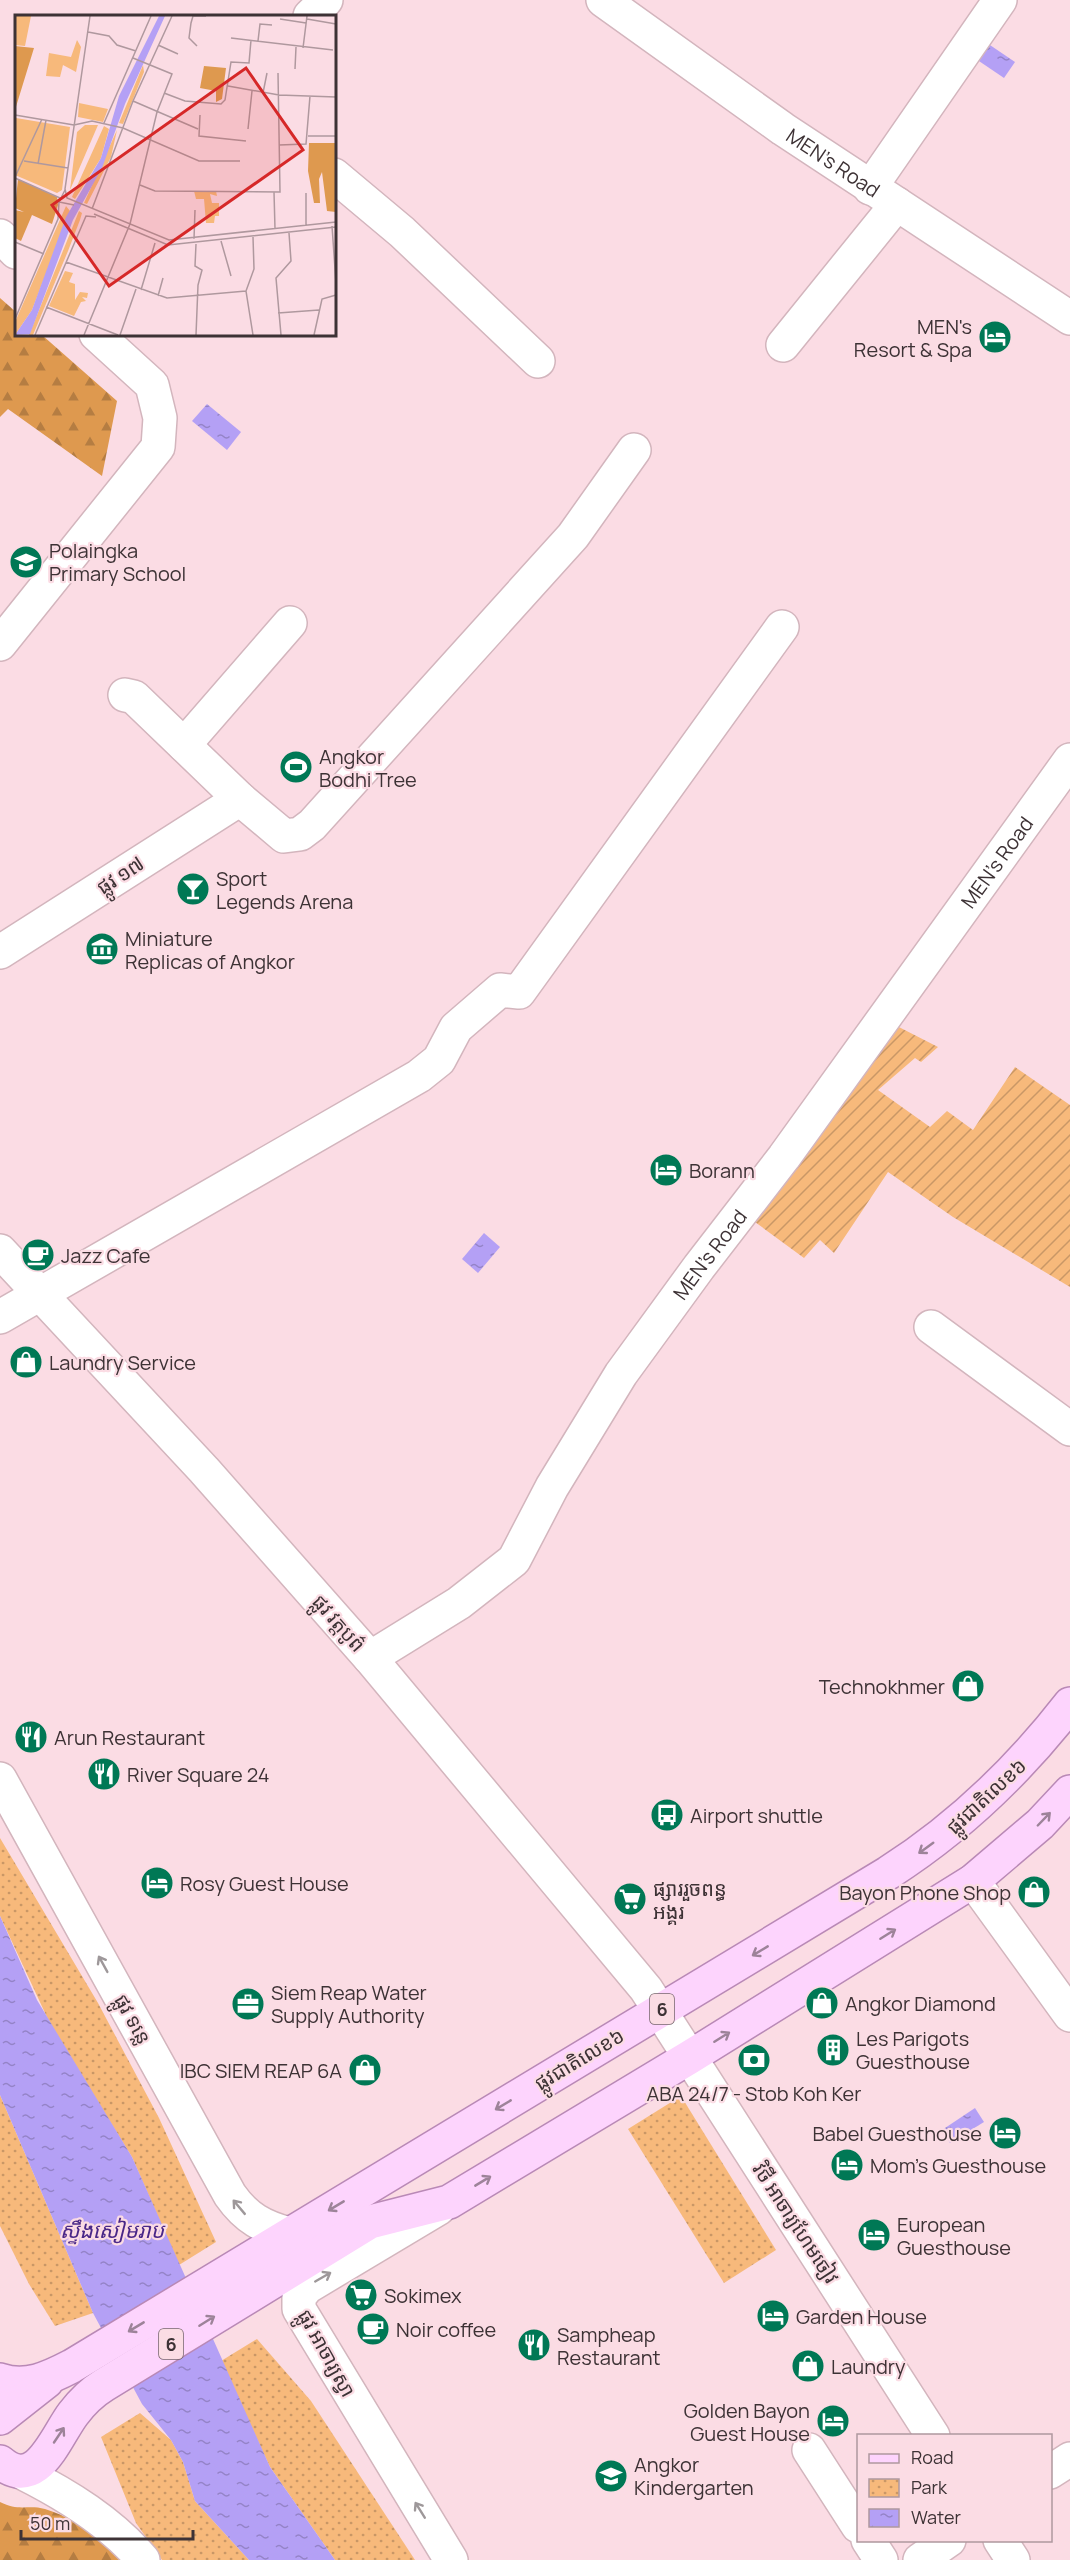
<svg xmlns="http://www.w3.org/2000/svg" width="1070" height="2560" viewBox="0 0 1070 2560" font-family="Manrope,'Noto Sans Khmer',sans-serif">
  <defs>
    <pattern id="forest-firs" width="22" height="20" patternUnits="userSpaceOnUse" patternTransform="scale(1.5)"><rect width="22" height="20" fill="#de994f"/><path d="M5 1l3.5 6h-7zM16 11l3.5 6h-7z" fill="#b57d42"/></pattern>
    <pattern id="park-dots" width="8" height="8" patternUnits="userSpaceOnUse" patternTransform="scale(1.5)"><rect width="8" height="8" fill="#f7b97b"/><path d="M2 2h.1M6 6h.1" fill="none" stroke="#c99766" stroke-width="1.8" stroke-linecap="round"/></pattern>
    <pattern id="garden-furrows" width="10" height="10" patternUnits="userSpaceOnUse" patternTransform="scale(1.5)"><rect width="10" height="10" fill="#f7b97b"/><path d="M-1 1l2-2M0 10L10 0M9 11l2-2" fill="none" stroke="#c99766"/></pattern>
    <pattern id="water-ripples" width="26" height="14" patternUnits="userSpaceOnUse" patternTransform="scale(1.5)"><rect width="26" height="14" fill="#b4a0f5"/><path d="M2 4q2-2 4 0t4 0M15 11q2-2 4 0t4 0" fill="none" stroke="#9483c7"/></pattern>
  </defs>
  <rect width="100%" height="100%" fill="#fbdce4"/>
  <!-- forest -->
  <g fill="url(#forest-firs)">
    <path d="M 0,298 L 16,312 L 16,334 L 42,335 L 117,401 L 102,476 L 8,409 L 0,417 Z"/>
    <path d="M 0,2502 C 20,2512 28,2504 45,2509 C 76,2518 100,2541 124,2560 L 0,2560 Z"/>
  </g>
  <!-- park -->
  <g fill="url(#park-dots)">
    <path d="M 0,1838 L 98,2003 L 159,2118 L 216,2242 L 179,2265 L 132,2157 L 52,2028 L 0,1916 Z"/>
    <path d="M 0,2095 L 93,2313 L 55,2326 L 29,2284 L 0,2226 Z"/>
    <path d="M 681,2096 L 776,2250 L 724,2283 L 628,2129 Z"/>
    <path d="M 257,2339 L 311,2401 L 415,2560 L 335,2560 L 270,2467 L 221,2361 Z"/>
    <path d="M 140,2413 L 171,2440 L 183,2462 L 195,2501 L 249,2560 L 162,2560 L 136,2523 L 101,2437 Z"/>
  </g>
  <!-- garden -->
  <path fill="url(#garden-furrows)" d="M 891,1023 L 938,1047 L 921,1062 L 915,1058 L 878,1090 L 930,1127 L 947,1111 L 973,1130 L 1015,1067 L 1070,1105 L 1070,1287 L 953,1217 L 888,1172 L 834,1253 L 820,1240 L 804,1258 L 755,1222 Z"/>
  <!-- water -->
  <g fill="url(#water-ripples)">
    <path d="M 984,41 L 1015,62 L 1004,78 L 973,57 Z"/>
    <path d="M 207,404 L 241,432 L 227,450 L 192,421 Z"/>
    <path d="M 484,1233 L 500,1247 L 478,1273 L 462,1259 Z"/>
    <path d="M 0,1916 L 37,2000 L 132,2157 L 270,2467 L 335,2560 L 249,2560 L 195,2501 L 183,2462 L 171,2440 L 142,2404 L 93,2313 L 0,2095 Z"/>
    <path d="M 975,2108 L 984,2122 L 950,2143 L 942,2130 Z"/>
  </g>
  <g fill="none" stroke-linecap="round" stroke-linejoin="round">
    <!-- minor casing -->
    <g stroke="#d3b5bd" stroke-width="36">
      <g id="minor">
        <path id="s1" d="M 603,0 L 783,129 L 1070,318"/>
        <path d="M 310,16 L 326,0"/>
        <path d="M 334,175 L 402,232 L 538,361"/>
        <path d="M 870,188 L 1000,0"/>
        <path d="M 0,236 L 16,252"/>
        <path d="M 783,345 L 897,204"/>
        <path d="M 0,644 L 158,447 L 160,418 L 152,385 L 96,334"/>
        <path d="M 125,695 L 134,697 L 240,799 L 284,836 L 300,834 L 312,825 L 573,536 L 634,450"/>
        <path d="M 184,745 L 290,623"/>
        <path d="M 0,952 L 240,799"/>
        <path d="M 0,1251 L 204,1470 L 370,1658 L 646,1989 L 933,2436"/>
        <path d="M 0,1317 L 419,1076 L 439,1060 L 456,1028 L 500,990 L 519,992 L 782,627"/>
        <path d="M 931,1327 L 1070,1429"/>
        <path id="s2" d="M 370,1658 L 459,1603 L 514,1560 L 552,1487 L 621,1374 L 699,1267 L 784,1157 L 1070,760"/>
        <path d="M 0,1779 L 230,2195 C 246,2218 263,2227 289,2234"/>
        <path d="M 973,1881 L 1070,2015"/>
        <path d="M 439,2208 L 307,2287 L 299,2297 L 299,2309 L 451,2560"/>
        <path d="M 809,2450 L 858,2526"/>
        <path d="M 1050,2472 L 1070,2459"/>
        <path d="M 23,2473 C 67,2495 111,2522 143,2560"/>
        <path d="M 868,2540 L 881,2560"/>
        <path d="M 1000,2540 L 1013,2560"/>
        <path d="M 920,2560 L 949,2540"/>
      </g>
    </g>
    <!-- major casing -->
    <g stroke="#b989b6" stroke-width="36">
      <g id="major">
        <path d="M 0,2380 C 26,2389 49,2378 72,2366 L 888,1873 C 960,1827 1018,1771 1070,1704"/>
        <path d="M 0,2418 L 47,2381"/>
        <path d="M 0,2462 C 37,2493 55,2438 73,2414 C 82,2402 91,2393 104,2385 L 370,2222 L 449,2202 L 690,2057 L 973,1881 L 1040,1824 L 1070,1792"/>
      </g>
    </g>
    <!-- minor -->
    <use href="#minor" stroke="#fff" stroke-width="33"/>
    <!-- major -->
    <use href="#major" stroke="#fdd4fd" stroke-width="33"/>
  </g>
  <!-- one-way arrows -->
  <defs><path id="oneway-shaft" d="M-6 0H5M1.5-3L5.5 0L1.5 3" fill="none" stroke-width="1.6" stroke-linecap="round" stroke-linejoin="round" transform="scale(1.5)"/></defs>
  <g stroke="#9d8399">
    <use href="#oneway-shaft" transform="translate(1044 1819) rotate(-46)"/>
    <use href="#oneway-shaft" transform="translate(926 1848) rotate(144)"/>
    <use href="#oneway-shaft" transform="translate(888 1934) rotate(-32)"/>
    <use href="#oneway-shaft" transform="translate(760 1951) rotate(149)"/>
    <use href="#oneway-shaft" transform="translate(722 2037) rotate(-32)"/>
    <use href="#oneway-shaft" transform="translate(503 2105) rotate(149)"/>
    <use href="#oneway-shaft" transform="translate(483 2181) rotate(-31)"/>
    <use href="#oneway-shaft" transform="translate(336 2206) rotate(149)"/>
    <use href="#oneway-shaft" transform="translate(207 2321) rotate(-32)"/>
    <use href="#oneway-shaft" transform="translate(136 2327) rotate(149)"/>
    <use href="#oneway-shaft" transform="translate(59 2435) rotate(-56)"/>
  </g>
  <g stroke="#9e989a">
    <use href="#oneway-shaft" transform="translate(103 1964) rotate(-119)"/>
    <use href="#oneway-shaft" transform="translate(239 2207) rotate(-130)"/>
    <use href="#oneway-shaft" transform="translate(323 2277) rotate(-30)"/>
    <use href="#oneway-shaft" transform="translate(420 2510) rotate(-122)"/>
  </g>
  <!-- icons -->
  <defs>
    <g id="hotel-disc" transform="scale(1.725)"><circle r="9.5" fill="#007855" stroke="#fbdce4"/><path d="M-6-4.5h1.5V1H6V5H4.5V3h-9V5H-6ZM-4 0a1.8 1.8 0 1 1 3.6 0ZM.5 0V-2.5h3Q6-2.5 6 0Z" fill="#fff"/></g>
    <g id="school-disc" transform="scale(1.725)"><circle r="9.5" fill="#007855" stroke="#fbdce4"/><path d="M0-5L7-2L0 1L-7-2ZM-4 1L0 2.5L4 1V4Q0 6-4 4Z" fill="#fff"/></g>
    <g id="stadium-disc" transform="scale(1.725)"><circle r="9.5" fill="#007855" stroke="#fbdce4"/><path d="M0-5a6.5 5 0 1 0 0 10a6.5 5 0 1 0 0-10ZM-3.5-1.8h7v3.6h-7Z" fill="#fff"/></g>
    <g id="bar-disc" transform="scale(1.725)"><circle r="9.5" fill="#007855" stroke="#fbdce4"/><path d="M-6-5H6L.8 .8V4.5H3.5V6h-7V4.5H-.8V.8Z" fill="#fff"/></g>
    <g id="museum-disc" transform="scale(1.725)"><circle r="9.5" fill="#007855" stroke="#fbdce4"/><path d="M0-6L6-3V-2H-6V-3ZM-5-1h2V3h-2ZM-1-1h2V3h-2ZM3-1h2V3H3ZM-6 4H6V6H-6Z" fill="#fff"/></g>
    <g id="cafe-disc" transform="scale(1.725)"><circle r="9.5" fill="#007855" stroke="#fbdce4"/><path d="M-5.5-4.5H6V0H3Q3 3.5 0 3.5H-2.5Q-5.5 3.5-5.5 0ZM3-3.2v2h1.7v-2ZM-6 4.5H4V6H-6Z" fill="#fff"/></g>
    <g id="shop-disc" transform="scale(1.725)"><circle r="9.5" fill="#007855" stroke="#fbdce4"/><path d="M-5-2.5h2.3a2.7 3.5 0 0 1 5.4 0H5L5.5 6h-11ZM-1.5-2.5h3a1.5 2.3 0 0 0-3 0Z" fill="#fff"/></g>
    <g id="restaurant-disc" transform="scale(1.725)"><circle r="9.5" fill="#007855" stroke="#fbdce4"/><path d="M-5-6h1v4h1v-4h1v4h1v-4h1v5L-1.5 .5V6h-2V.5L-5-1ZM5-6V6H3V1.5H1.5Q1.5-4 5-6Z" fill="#fff"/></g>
    <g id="bus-disc" transform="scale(1.725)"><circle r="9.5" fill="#007855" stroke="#fbdce4"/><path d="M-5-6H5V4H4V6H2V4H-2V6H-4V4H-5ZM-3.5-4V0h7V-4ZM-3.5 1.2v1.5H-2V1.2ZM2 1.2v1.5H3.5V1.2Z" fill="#fff"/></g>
    <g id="supermarket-disc" transform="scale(1.725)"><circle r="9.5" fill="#007855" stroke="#fbdce4"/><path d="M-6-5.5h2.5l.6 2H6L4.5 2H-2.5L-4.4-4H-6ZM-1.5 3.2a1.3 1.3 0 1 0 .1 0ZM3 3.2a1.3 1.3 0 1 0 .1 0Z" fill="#fff"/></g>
    <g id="office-disc" transform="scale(1.725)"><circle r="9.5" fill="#007855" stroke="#fbdce4"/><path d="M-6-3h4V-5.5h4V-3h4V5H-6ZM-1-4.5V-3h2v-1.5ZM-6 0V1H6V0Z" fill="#fff"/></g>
    <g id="building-disc" transform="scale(1.725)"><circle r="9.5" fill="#007855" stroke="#fbdce4"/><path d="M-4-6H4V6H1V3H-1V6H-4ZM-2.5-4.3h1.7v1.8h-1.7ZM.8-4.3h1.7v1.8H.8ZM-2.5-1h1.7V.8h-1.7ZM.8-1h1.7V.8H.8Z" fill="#fff"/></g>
    <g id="bank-disc" transform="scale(1.725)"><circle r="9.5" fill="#007855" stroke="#fbdce4"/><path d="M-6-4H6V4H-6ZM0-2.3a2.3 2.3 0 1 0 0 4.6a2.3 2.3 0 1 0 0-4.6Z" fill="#fff"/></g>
  </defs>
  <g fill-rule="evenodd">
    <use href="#hotel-disc" x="995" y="337"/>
    <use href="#school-disc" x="26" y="562"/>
    <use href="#stadium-disc" x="296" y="767"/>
    <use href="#bar-disc" x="193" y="889"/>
    <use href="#museum-disc" x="102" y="949"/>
    <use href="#hotel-disc" x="666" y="1170"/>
    <use href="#cafe-disc" x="38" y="1255"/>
    <use href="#shop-disc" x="26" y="1362"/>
    <use href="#shop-disc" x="968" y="1686"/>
    <use href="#restaurant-disc" x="31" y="1737"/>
    <use href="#restaurant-disc" x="104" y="1774"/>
    <use href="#bus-disc" x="667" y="1815"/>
    <use href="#hotel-disc" x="157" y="1883"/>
    <use href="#shop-disc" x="1034" y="1892"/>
    <use href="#supermarket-disc" x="630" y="1899"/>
    <use href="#shop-disc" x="822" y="2003"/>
    <use href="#office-disc" x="248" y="2004"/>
    <use href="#building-disc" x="833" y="2050"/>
    <use href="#bank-disc" x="754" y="2060"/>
    <use href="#shop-disc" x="365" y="2070"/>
    <use href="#hotel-disc" x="1005" y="2133"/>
    <use href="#hotel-disc" x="847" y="2165"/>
    <use href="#hotel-disc" x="874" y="2235"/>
    <use href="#supermarket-disc" x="361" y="2295"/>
    <use href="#hotel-disc" x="773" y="2316"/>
    <use href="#cafe-disc" x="373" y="2329"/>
    <use href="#restaurant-disc" x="534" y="2345"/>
    <use href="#shop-disc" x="808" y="2366"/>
    <use href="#hotel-disc" x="833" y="2421"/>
    <use href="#school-disc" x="611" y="2476"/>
  </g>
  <g text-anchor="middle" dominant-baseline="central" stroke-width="4.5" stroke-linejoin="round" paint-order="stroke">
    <!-- shield labels -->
    <g fill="#fbdce4" stroke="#76656a" stroke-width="1.5">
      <rect x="650" y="1994" width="24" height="30" rx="4.5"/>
      <rect x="159" y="2329" width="24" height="30" rx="4.5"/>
    </g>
    <g font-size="18" font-weight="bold" fill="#3d3235">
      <text x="662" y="2009">6</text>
      <text x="171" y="2344">6</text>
    </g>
    <!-- street labels -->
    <g font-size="20" fill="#3d3235" stroke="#fbdce4">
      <text stroke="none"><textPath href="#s1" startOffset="282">MEN's Road</textPath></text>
      <text stroke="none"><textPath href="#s2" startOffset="1024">MEN's Road</textPath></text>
      <text transform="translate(120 875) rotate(-33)">ផ្លូវ ១៧</text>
      <text stroke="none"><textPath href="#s2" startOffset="538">MEN's Road</textPath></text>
      <text transform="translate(339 1623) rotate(49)">ផ្លូវ វត្តបូព៌</text>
      <text transform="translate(986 1796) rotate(-43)">ផ្លូវជាតិលេខ៦</text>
      <text transform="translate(133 2019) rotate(61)">ផ្លូវ ទន្លេ</text>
      <text transform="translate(579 2059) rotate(-31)">ផ្លូវជាតិលេខ៦</text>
      <text transform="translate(796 2223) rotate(57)">វិថី អាចារ្យហែមចៀវ</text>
      <text transform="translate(327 2353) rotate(61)">ផ្លូវ អាចារ្យស្វា</text>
    </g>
    <!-- poi labels -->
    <g font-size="20" fill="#3d3235" stroke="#fbdce4" text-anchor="start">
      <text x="972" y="326" text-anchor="end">MEN's<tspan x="972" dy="23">Resort &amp; Spa</tspan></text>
      <text x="49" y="550">Polaingka<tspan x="49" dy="23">Primary School</tspan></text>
      <text x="319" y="756">Angkor<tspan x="319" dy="23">Bodhi Tree</tspan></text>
      <text x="216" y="878">Sport<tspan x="216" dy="23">Legends Arena</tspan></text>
      <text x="125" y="938">Miniature<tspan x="125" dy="23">Replicas of Angkor</tspan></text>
      <text x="689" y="1170">Borann</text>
      <text x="61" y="1255">Jazz Cafe</text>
      <text x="49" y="1362">Laundry Service</text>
      <text x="945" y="1686" text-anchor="end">Technokhmer</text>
      <text x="54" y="1737">Arun Restaurant</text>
      <text x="127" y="1774">River Square 24</text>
      <text x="690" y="1815">Airport shuttle</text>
      <text x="180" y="1883">Rosy Guest House</text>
      <text x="653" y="1888">ផ្សាររួចពន្ធ<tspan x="653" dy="23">អង្គរ</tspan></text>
      <text x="1011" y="1892" text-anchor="end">Bayon Phone Shop</text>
      <text x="271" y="1992">Siem Reap Water<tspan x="271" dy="23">Supply Authority</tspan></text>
      <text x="845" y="2003">Angkor Diamond</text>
      <text x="856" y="2038">Les Parigots<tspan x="856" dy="23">Guesthouse</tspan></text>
      <text x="342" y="2070" text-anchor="end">IBC SIEM REAP 6A</text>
      <text x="754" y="2093" text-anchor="middle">ABA 24/7 - Stob Koh Ker</text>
      <text x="982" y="2133" text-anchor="end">Babel Guesthouse</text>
      <text x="870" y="2165">Mom's Guesthouse</text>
      <text x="897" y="2224">European<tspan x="897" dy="23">Guesthouse</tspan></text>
      <text x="384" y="2295">Sokimex</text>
      <text x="796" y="2316">Garden House</text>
      <text x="396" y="2329">Noir coffee</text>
      <text x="557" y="2334">Sampheap<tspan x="557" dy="23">Restaurant</tspan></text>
      <text x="831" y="2366">Laundry</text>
      <text x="810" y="2410" text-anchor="end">Golden Bayon<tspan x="810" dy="23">Guest House</tspan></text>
      <text x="634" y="2464">Angkor<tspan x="634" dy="23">Kindergarten</tspan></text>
    </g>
    <!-- water labels -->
    <g font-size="21" font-style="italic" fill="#492788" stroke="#fbdce4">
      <text x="112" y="2230">ស្ទឹងសៀមរាប</text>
    </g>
  </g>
  <!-- overview -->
  <g transform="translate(15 15)">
    <rect width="321" height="321" fill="#fbdce4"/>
    <path d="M 0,1 L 16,1 L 10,31 L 0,30 ZM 62,25 L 66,32 L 61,57 L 48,50 L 45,62 L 31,61 L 34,38 L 56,42 Z" fill="#f7b97b"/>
    <path d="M 0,31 L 19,33 L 0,95 ZM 189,51 L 211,53 L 207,84 L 201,87 L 201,76 L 185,73 ZM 294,128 L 320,128 L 321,197 L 312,196 L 307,157 L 304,164 L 305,188 L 299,188 L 293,156 ZM 3,164 L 42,182 L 43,190 L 37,209 L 17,200 L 6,226 L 0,223 L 0,195 L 9,197 L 0,193 Z" fill="#de994f"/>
    <path d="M 128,50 L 129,57 L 108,109 L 104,108 ZM 1,103 L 55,112 L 47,175 L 42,178 L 0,160 ZM 70,110 L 83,110 L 55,175 L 62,117 ZM 89,111 L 94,114 L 86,143 L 60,184 L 57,182 ZM 102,115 L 96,142 L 72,189 L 69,188 ZM 51,191 L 55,196 L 17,295 L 0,320 L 0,307 ZM 64,196 L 67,198 L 65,205 L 53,236 L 18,320 L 14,320 Z" fill="#f7b97b"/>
    <path d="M 64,88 L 93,94 L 88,107 L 63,102 ZM 179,176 L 201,176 L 202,181 L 195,179 L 197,188 L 204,188 L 204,201 L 200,201 L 199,208 L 191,208 L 189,184 L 181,184 ZM 50,256 L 58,258 L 54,267 L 60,269 L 60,285 L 65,277 L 73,278 L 72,283 L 67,282 L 71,286 L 66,287 L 59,301 L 34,291 Z" fill="#f7b97b"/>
    <path d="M 144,1 L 150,1 L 110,89 L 87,153 L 58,205 L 15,319 L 0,320 L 17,295 L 51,202 L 86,143 L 104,81 Z" fill="#b4a0f5"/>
    <path fill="none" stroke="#af989e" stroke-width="1.5" d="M 75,1 L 50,174 L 52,183 L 154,225 L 321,207M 265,4 L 291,8M 292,4 L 321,9M 73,17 L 94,21 L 102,30 L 121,36M 216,23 L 318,35M 243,26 L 245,9 L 257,10M 143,30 L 163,39M 182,31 L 174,23 L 176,8 L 178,1 L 191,1M 288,33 L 292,1M 280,54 L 281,32M 213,71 L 264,80 L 321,82M 149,78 L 170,86 L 206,89 L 210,85 L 216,47 L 234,48 L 236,25M 248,78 L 252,58M 118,86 L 183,114M 0,100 L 59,110M 185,100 L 184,121 L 231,126M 89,108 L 136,1M 59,110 L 77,106 L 108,113 L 184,146 L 225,146M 233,114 L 237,76M 293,121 L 321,121M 264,130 L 291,129 L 295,81M 9,146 L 53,153M 23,149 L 31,105M 0,162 L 27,104M 0,163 L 45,183M 125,170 L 140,176 L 265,177 L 263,58M 50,175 L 44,187 L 59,190M 259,177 L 260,214M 291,178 L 291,211M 77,194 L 118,86 L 157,1M 79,199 L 153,230 L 321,212M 317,211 L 321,268M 179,224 L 180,195M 206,226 L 216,261M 0,227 L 29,239M 0,229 L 0,253M 51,247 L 152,283 L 231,276M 126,275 L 140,228M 143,281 L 148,263M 31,292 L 103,320M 263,298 L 304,295M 0,304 L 43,204 L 44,187M 20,320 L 71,201 L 81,202M 69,320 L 115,209 L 142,97 L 157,59 L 118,43M 105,320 L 121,274M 181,320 L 183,270 L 187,255 L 180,251 L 181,229M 238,320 L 231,276 L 239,254 L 238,222M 266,320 L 261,263 L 276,246 L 274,218M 299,320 L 307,284 L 321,280"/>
    <path fill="#d62828" fill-opacity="0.15" stroke="#d62828" stroke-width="3" d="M 231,53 L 288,135 L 94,271 L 37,190 Z"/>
    <rect width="321" height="321" fill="none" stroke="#3d3235" stroke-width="3"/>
  </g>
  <!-- legend -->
  <rect x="857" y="2434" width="195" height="108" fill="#fbdce4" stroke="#af989e" stroke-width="1.5"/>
  <rect x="869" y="2454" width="30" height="9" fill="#fdd4fd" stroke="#af989e" stroke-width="1.5"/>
  <text x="911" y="2464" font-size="18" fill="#3d3235">Road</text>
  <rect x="869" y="2479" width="30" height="18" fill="url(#park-dots)" stroke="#af989e" stroke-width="1.5"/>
  <text x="911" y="2494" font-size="18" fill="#3d3235">Park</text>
  <rect x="869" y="2509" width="30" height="18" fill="url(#water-ripples)" stroke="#af989e" stroke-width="1.5"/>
  <text x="911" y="2524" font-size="18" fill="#3d3235">Water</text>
  <!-- scale -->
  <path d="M21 2530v9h172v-9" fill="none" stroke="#3d3235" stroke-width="3"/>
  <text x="30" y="2530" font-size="18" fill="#3d3235" stroke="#fbdce4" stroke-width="4.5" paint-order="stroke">50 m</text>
</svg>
